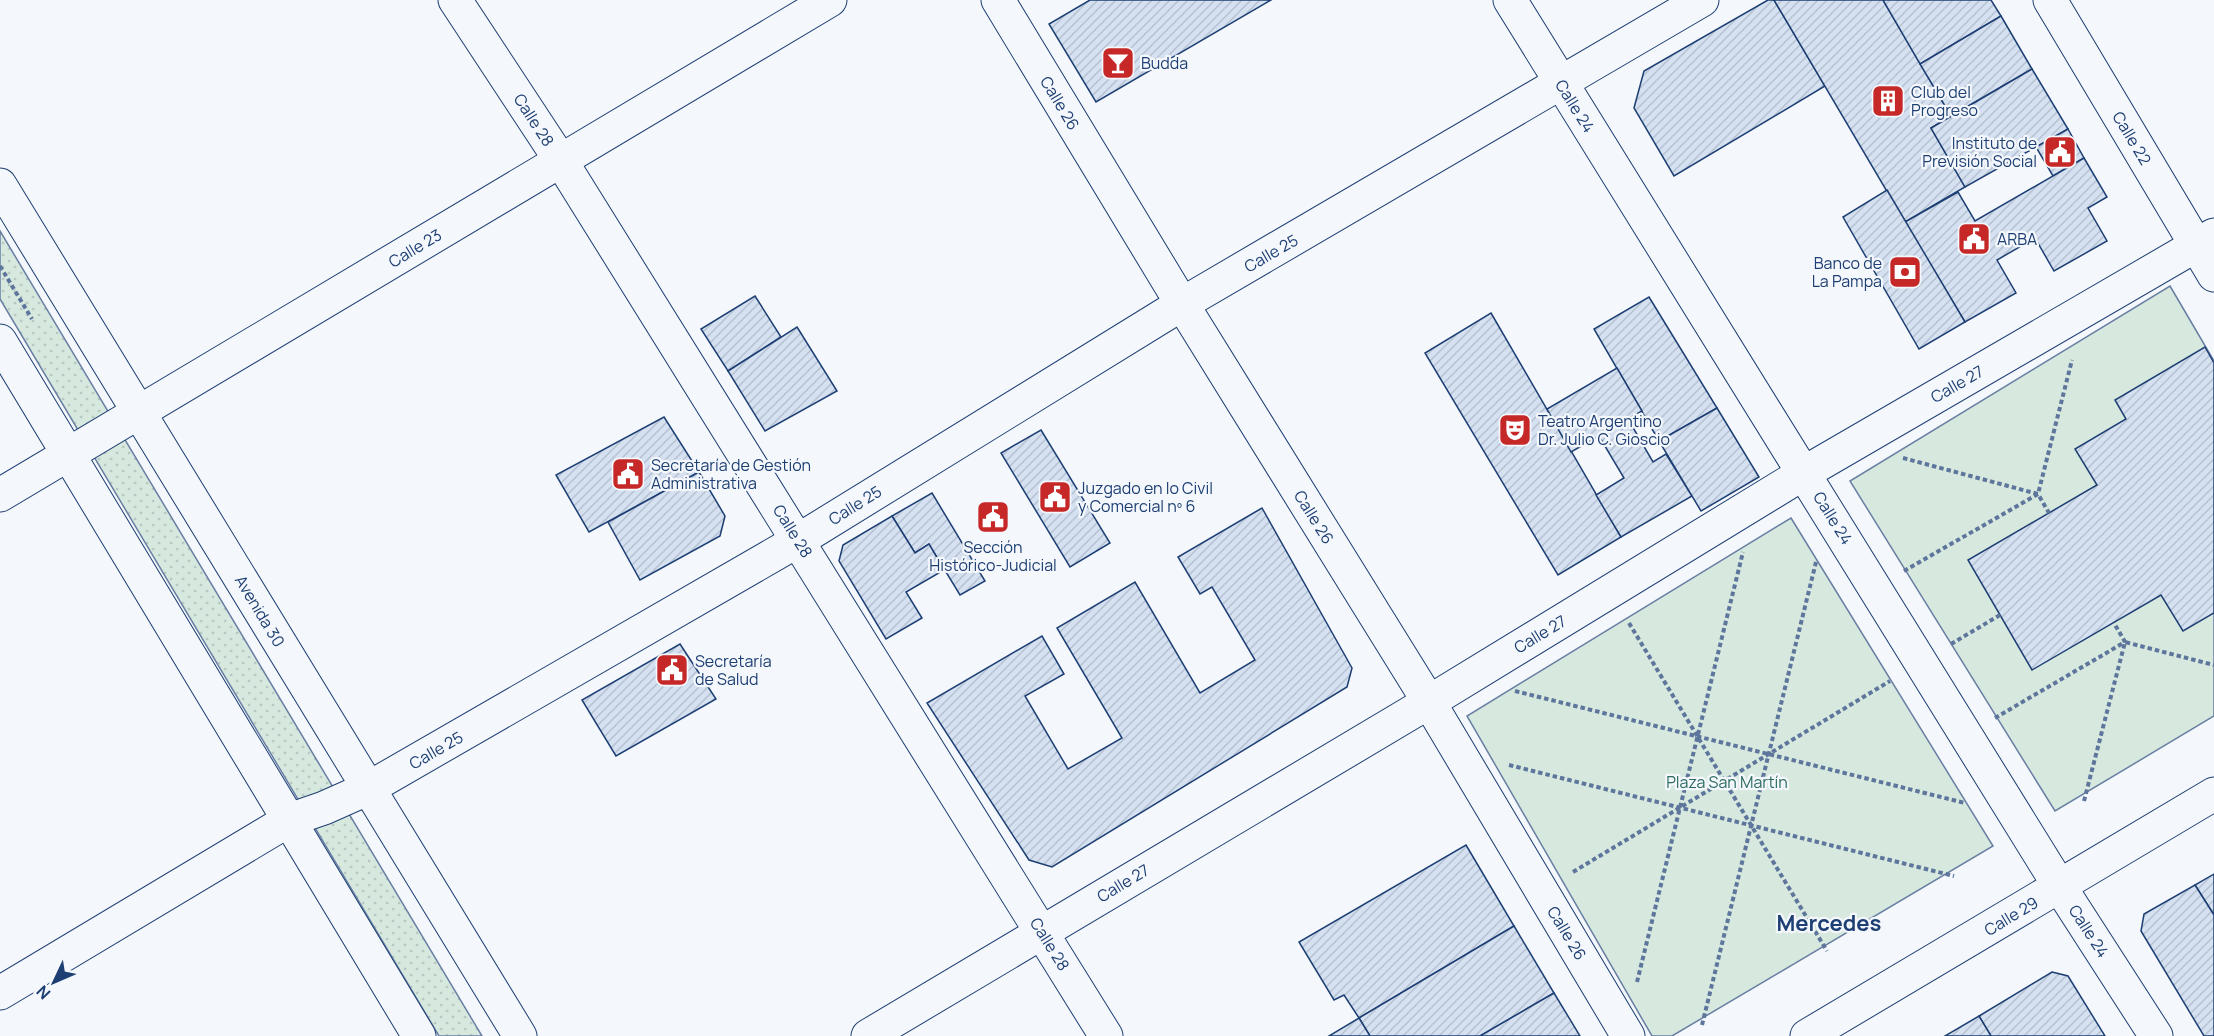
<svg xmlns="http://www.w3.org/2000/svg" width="2214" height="1036" viewBox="0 0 2214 1036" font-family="Manrope,sans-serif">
  <defs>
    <pattern id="grass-dots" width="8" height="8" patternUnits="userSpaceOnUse" patternTransform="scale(1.5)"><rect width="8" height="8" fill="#d7e8df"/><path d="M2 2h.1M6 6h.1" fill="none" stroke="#b8c8c3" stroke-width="1.8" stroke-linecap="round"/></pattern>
    <pattern id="building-hatch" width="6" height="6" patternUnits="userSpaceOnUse" patternTransform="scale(1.5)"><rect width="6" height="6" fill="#d5e0f0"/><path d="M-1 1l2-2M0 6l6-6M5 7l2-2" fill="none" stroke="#b6c1d1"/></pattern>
  </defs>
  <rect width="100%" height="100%" fill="#f4f7fb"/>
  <!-- grass -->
  <path fill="url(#grass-dots)" stroke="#687fa3" stroke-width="1.5" d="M 0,231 L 482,1036 L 439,1036 L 0,299 Z"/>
  <!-- green -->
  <g fill="#d7e8df" stroke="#687fa3" stroke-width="1.5">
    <path d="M 2170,286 L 2214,361 L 2214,716 L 2055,811 L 1850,481 Z"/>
    <path d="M 1791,518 L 1993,846 L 1672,1036 L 1652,1036 L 1467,716 Z"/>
  </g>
  <!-- building -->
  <g fill="url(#building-hatch)" stroke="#1d3f73" stroke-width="1.5">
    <path d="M 1090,0 L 1271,0 L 1096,102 L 1049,24 Z"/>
    <path d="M 1768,0 L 1774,0 L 1825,86 L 1674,176 L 1634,108 L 1644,71 Z"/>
    <path d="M 1774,0 L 1883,0 L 1951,116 L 1931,128 L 1965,187 L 1905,222 Z"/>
    <path d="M 1883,0 L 1991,0 L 2001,16 L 1920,64 Z"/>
    <path d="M 2001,16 L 2032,69 L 1951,116 L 1920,64 Z"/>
    <path d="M 2032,69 L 2068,129 L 1965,187 L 1931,128 Z"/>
    <path d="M 2068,129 L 2084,158 L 2053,176 L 2036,147 Z"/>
    <path d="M 2084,158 L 2107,197 L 2088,208 L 2107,241 L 2054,271 L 2035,238 L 1997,260 L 2016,293 L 1965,322 L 1905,222 L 1958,192 L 1975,221 Z"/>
    <path d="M 1887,190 L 1965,322 L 1919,349 L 1843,217 Z"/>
    <path d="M 755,296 L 781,337 L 728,371 L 701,329 Z"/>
    <path d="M 1649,297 L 1717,408 L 1659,441 L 1594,329 Z"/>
    <path d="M 1491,313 L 1621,537 L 1558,575 L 1425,353 Z"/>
    <path d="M 797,327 L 837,391 L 765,431 L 728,371 Z"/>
    <path d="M 2205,347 L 2214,363 L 2214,613 L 2183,631 L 2161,595 L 2032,670 L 1968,560 L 2097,485 L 2075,449 L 2126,419 L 2115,400 Z"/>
    <path d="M 1617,368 L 1642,411 L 1628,419 L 1653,462 L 1666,454 L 1692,496 L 1621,537 L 1596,495 L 1624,478 L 1599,436 L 1571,452 L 1547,409 Z"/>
    <path d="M 1717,408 L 1759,477 L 1701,511 L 1659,441 Z"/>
    <path d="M 664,417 L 699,472 L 589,532 L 556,475 Z"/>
    <path d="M 1041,430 L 1110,543 L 1070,567 L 1001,453 Z"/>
    <path d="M 699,472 L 725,516 L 720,536 L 640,580 L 608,522 Z"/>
    <path d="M 932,493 L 985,581 L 960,595 L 929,544 L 915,553 L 892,516 Z"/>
    <path d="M 1262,508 L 1352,668 L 1347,687 L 1052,867 L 1029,860 L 927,703 L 1042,636 L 1064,674 L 1025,696 L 1068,769 L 1122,738 L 1057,628 L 1135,582 L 1200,693 L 1255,660 L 1212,587 L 1200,594 L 1178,557 Z"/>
    <path d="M 892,516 L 915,553 L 929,544 L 944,570 L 906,592 L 922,618 L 886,639 L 839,561 L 843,545 Z"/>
    <path d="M 680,644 L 716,699 L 616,756 L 582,700 Z"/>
    <path d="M 1466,845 L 1514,926 L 1359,1018 L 1344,995 L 1334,1000 L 1299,942 Z"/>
    <path d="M 2214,874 L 2214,915 L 2195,885 Z"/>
    <path d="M 2195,885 L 2214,915 L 2214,1036 L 2204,1036 L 2141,931 L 2144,914 Z"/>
    <path d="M 1514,926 L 1554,993 L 1480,1036 L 1370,1036 L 1359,1018 Z"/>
    <path d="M 2052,972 L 2068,976 L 2105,1036 L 1991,1036 L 1979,1016 Z"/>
    <path d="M 1554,993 L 1580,1036 L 1480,1036 Z"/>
    <path d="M 1979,1016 L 1991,1036 L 1945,1036 Z"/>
    <path d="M 1359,1018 L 1370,1036 L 1329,1036 Z"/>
  </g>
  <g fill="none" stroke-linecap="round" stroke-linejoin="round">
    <!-- minor casing -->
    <g stroke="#1d3f73" stroke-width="35">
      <g id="minor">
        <path d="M 455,0 L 561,161 L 1106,1036"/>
        <path d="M 998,0 L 1182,304 L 1429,702 L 1628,1036"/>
        <path d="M 1510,0 L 2060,887 L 2156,1036"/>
        <path d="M 2050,0 L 2214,275"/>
        <path d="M 0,495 L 830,0"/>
        <path d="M 0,993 L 289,820 L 324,808 L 369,788 L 799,540 L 1182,304 L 1702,0"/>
        <path d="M 868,1036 L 1429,702 L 1804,473 L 2214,235"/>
      </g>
    </g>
    <!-- tertiary casing -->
    <g stroke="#1d3f73" stroke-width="35">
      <path id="tertiary" d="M 1807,1036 L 2214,794"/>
    </g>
    <!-- secondary casing -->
    <g stroke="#1d3f73" stroke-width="35">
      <g id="secondary">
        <path d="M 0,185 L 520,1036"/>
        <path d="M 0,341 L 419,1036"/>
      </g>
    </g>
    <!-- path -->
    <g stroke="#5e769c" stroke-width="4" stroke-dasharray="4.5 3" stroke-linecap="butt">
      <path d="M 0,266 L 32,319"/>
      <path d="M 1903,458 L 2038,494 L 2072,360"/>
      <path d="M 1904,571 L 2038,494 L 2049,513"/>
      <path d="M 1629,623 L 1827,951"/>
      <path d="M 1951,644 L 2000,615"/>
      <path d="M 1515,691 L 1965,803"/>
      <path d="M 1995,718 L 2125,642 L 2114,623"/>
      <path d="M 1509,765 L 1954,876"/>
      <path d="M 2084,801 L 2125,642 L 2214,665"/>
      <path d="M 1573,872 L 1890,681"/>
      <path d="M 1637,982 L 1743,552"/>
      <path d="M 1702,1025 L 1816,562"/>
    </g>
    <!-- minor -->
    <use href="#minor" stroke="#f4f7fb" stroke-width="33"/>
    <!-- tertiary -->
    <use href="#tertiary" stroke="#f4f7fb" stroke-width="33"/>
    <!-- secondary -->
    <use href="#secondary" stroke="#f4f7fb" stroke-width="33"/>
  </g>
  <!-- icons -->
  <defs>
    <g id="bar-square" transform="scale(1.725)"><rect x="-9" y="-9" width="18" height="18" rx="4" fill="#c62828" stroke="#f4f7fb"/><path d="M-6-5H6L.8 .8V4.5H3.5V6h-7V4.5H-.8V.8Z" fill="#fff"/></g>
    <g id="building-square" transform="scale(1.725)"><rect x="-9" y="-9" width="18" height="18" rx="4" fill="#c62828" stroke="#f4f7fb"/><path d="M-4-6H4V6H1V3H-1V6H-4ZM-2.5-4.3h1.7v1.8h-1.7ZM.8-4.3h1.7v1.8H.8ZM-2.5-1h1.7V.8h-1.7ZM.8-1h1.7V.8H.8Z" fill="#fff"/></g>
    <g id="civic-square" transform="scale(1.725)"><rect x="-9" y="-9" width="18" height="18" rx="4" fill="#c62828" stroke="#f4f7fb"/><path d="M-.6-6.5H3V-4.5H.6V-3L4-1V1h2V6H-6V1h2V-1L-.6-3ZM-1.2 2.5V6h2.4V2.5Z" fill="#fff"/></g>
    <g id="bank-square" transform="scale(1.725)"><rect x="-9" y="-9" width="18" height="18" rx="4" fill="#c62828" stroke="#f4f7fb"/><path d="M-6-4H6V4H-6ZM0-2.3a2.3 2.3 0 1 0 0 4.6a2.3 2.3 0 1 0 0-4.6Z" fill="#fff"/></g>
    <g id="theatre-square" transform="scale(1.725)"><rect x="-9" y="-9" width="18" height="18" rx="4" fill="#c62828" stroke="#f4f7fb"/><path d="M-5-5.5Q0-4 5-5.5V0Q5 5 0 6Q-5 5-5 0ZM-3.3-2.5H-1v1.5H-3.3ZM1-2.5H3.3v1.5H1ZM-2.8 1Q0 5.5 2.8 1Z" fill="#fff"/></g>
  </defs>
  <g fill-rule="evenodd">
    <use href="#bar-square" x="1118" y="63"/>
    <use href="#building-square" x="1888" y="101"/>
    <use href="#civic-square" x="2060" y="152"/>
    <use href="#civic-square" x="1974" y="239"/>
    <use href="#bank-square" x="1905" y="272"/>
    <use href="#theatre-square" x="1515" y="430"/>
    <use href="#civic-square" x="628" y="474"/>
    <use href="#civic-square" x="1055" y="497"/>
    <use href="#civic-square" x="993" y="517"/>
    <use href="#civic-square" x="672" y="670"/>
  </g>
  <g text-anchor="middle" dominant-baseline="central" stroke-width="4.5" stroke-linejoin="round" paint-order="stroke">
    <!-- poi labels -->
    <g font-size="16" fill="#1d3f73" stroke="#f4f7fb" text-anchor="start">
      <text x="1141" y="63">Budda</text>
      <text x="1911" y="92">Club del<tspan x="1911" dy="18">Progreso</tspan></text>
      <text x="2037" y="143" text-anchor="end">Instituto de<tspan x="2037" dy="18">Previsión Social</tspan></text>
      <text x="1997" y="239">ARBA</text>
      <text x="1882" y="263" text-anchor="end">Banco de<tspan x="1882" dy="18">La Pampa</tspan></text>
      <text x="1538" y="421">Teatro Argentino<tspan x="1538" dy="18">Dr. Julio C. Gioscio</tspan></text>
      <text x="651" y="465">Secretaría de Gestión<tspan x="651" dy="18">Administrativa</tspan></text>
      <text x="1078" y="488">Juzgado en lo Civil<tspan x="1078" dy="18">y Comercial nº 6</tspan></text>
      <text x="993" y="547" text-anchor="middle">Sección<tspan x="993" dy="18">Histórico-Judicial</tspan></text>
      <text x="695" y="661">Secretaría<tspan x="695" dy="18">de Salud</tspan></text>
    </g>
    <!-- street labels -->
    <g font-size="16" fill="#1d3f73" stroke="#f4f7fb">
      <text transform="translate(1060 103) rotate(59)">Calle 26</text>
      <text transform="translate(1575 106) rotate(58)">Calle 24</text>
      <text transform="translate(534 120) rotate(57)">Calle 28</text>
      <text transform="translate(2132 138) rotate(59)">Calle 22</text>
      <text transform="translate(415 248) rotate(-31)">Calle 23</text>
      <text transform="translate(1271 253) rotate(-30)">Calle 25</text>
      <text transform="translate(1957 384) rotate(-30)">Calle 27</text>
      <text transform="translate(855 505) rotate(-32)">Calle 25</text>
      <text transform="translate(1314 517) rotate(58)">Calle 26</text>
      <text transform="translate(1833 518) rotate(58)">Calle 24</text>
      <text transform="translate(793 531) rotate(58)">Calle 28</text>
      <text transform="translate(260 611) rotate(59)">Avenida 30</text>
      <text transform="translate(1540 634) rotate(-31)">Calle 27</text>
      <text transform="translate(436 750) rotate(-30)">Calle 25</text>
      <text transform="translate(1123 883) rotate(-31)">Calle 27</text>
      <text transform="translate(2011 916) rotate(-31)">Calle 29</text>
      <text transform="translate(2089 931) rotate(57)">Calle 24</text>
      <text transform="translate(1567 933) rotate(59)">Calle 26</text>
      <text transform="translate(1050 944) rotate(58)">Calle 28</text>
    </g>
    <!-- park labels -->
    <g font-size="16" fill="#2c6c60" stroke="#f4f7fb">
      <text x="1727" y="782">Plaza San Martín</text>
    </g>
    <!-- district labels -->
    <g font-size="22" font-weight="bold" fill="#1d3f73" stroke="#f4f7fb">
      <text x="1829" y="923">Mercedes</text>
    </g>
  </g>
  <!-- north arrow -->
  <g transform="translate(54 982) rotate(226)" stroke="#f4f7fb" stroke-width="4.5" paint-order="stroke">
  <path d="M0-4.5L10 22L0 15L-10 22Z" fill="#1d3f73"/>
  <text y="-9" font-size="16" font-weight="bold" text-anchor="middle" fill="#1d3f73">N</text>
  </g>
</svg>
